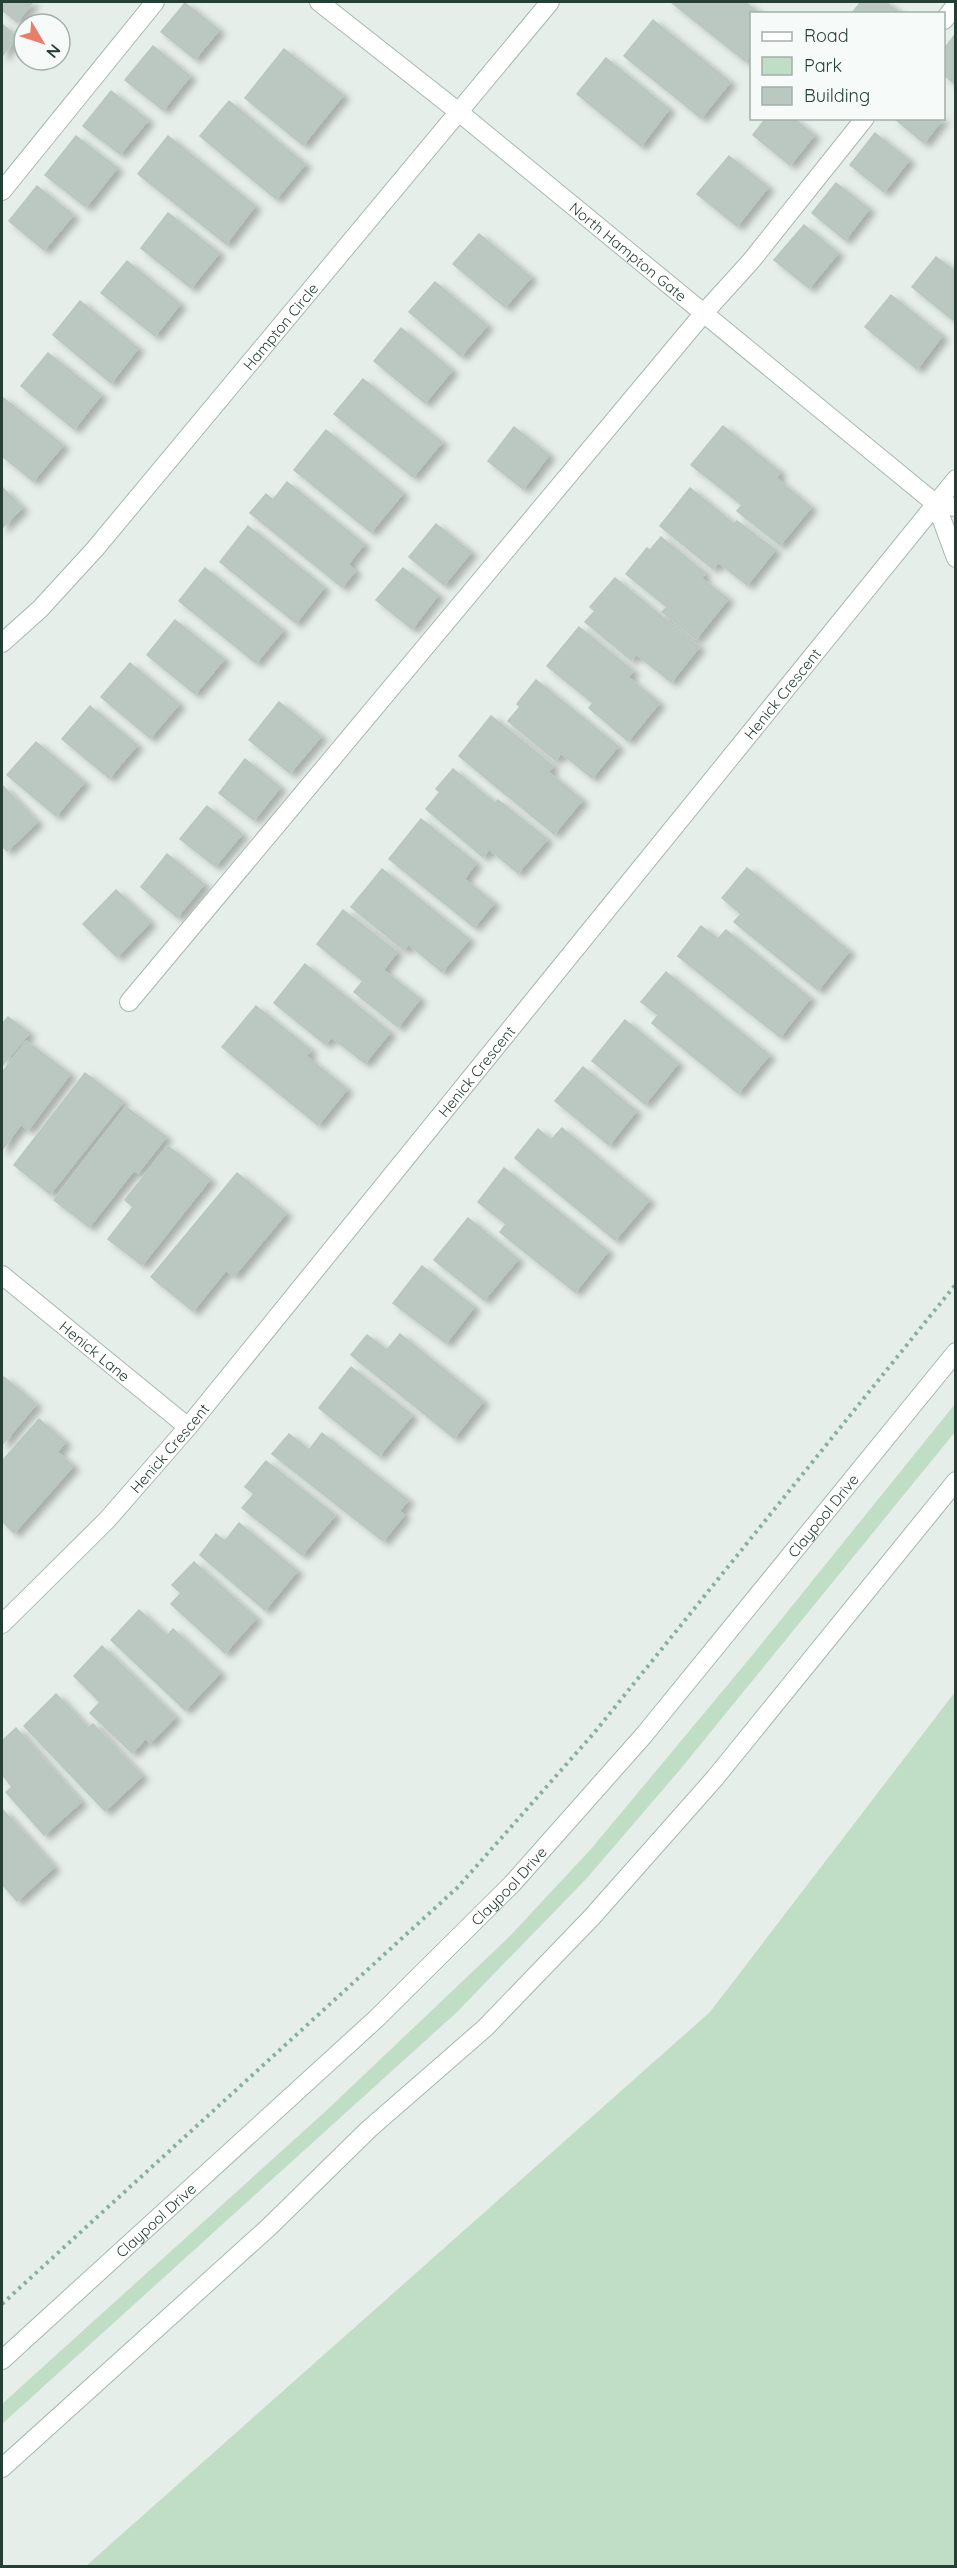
<svg xmlns="http://www.w3.org/2000/svg" width="957" height="2568" viewBox="0 0 957 2568" font-family="Quicksand,sans-serif">
	<style>
		.green { fill: #c0ddc5 }
		.building { fill: #bbc8c2; stroke: #b8c7bf; stroke-width: 1.5; filter: url(#shadow) }
		.lines { fill: none; stroke-linecap: round; stroke-linejoin: round }
		.lane-casing { stroke: #a9b6b0; stroke-width: 20 }
		.street-casing { stroke: #a9b6b0; stroke-width: 20 }
		.secondary-casing { stroke: #a5b8b0; stroke-width: 20 }
		.path { stroke: #89af9f; stroke-width: 4; stroke-dasharray: 3 4.5; stroke-linecap: butt }
		.lane { stroke: #fff; stroke-width: 18 }
		.street { stroke: #fff; stroke-width: 18 }
		.secondary { stroke: #fff; stroke-width: 18 }
		.labels { text-anchor: middle; dominant-baseline: central; stroke-width: 6; stroke-linejoin: round; paint-order: stroke }
		.street-label { font-size: 15px; fill: #263f36; stroke: #f6faf8 }
	</style>
	<defs>
		<filter id="shadow"><feDropShadow dx="6" dy="4" stdDeviation="3" flood-color="#0004"/></filter>
	</defs>
	<rect width="100%" height="100%" fill="#e6eee9"/>
	<!-- green -->
	<path class="green" d="M955 1404V1432L678 1772 587 1878 456 2013 2 2424V2404L327 2110 509 1937 591 1849 750 1658Z
		M955 1692V2566H86L710 2012Z"/>
	<!-- building -->
	<path class="building" d="M2 2H33L17 22 2 10Z
		M671 2H745L760 14H752V53L745 61Z
		M861 2H886L901 14H851Z
		M185 3 219 30 195 59 161 32Z
		M653 20 730 82 701 118 624 56Z
		M2 24 17 37 2 56Z
		M954 36 956 38V85L944 75V49Z
		M153 46 190 76 163 110 125 80Z
		M284 49 343 95 303 145 245 98Z
		M606 58 669 109 641 146 577 94Z
		M111 91 148 120 120 154 83 126Z
		M229 101 305 164 276 199 200 136Z
		M766 118H793L814 135 790 165 753 135Z
		M894 118H943L924 143Z
		M875 133 909 160 884 192 850 165Z
		M76 136 117 168 86 207 45 175Z
		M168 136 255 206 226 244 138 174Z
		M729 156 768 187 737 226 697 194Z
		M836 183 869 209 845 240 812 213Z
		M37 186 73 215 44 250 9 221Z
		M168 213 219 253 191 288 141 248Z
		M804 225 838 253 809 288 774 260Z
		M479 234 531 277 505 307 453 264Z
		M936 257 956 272V317L953 320 912 287Z
		M127 261 180 304 155 336 101 293Z
		M435 282 487 325 461 356 409 312Z
		M891 295 942 336 917 369 865 327Z
		M80 301 138 348 111 383 53 335Z
		M401 328 452 370 425 403 374 361Z
		M48 353 101 395 74 429 21 386Z
		M363 379 442 442 413 477 334 414Z
		M2 397 63 445 33 481 2 456Z
		M723 426 780 472 776 478 811 507 780 545 737 511 742 505 691 465Z
		M514 427 549 455 523 489 488 461Z
		M326 430 403 493 371 532 294 470Z
		M287 482 364 544 348 564 355 571 342 587 250 513 266 494 273 500Z
		M2 487 22 508 2 528Z
		M690 488 734 524 737 521 775 550 747 585 718 562 713 569 660 526Z
		M436 524 471 552 444 585 409 557Z
		M248 526 324 587 296 623 220 562Z
		M661 537 705 573 701 578 728 599 696 639 662 612 667 607 626 574 647 548 650 550Z
		M205 568 283 630 256 663 179 601Z
		M403 568 438 595 412 629 376 600Z
		M615 578 699 647 671 682 636 654 631 660 585 622 595 611 590 607Z
		M175 620 224 659 195 694 147 655Z
		M579 627 633 671 628 677 659 703 628 741 589 708 593 703 547 666Z
		M130 663 179 704 150 738 101 697Z
		M536 680 618 746 592 778 561 753 555 760 508 721 520 707 517 704Z
		M279 702 321 736 290 773 249 740Z
		M90 706 137 745 109 778 62 739Z
		M491 716 553 766 548 772 582 800 554 834 459 756Z
		M36 742 84 782 56 816 7 775Z
		M245 759 280 787 254 820 219 793Z
		M453 769 495 803 498 800 547 839 518 873 489 849 483 857 426 809 440 792 436 789Z
		M2 785 37 822 7 851 2 846Z
		M207 806 242 834 215 866 180 839Z
		M421 819 476 863 464 879 494 903 474 927 389 859Z
		M167 854 204 884 177 917 141 887Z
		M747 868 849 951 818 990 734 922 741 914 722 898Z
		M382 869 469 939 442 972 408 944 404 950 351 907Z
		M116 890 150 922 117 957 83 924Z
		M343 910 397 952 383 970 420 999 398 1027 354 992 363 981 317 944Z
		M701 926 718 939 726 930 810 998 780 1037 678 956Z
		M305 964 390 1032 365 1063 331 1037 325 1044 274 1003Z
		M666 972 769 1055 738 1093 652 1023 658 1015 641 1002Z
		M256 1006 311 1050 306 1056 347 1089 318 1125 222 1047Z
		M8 1017 29 1033 2 1066V1024Z
		M625 1020 678 1063 645 1104 592 1061Z
		M26 1041 70 1074 28 1130 21 1124 2 1150V1073Z
		M583 1067 636 1111 609 1145 555 1101Z
		M85 1073 123 1102 50 1194 14 1165Z
		M126 1107 166 1137 138 1173 134 1170 89 1227 54 1200Z
		M562 1128 649 1200 615 1240 515 1158 538 1129 551 1140Z
		M168 1146 210 1179 142 1265 108 1239 133 1207 125 1200Z
		M504 1168 608 1251 575 1292 500 1232 506 1224 478 1202Z
		M237 1173 286 1213 234 1276 226 1270 193 1311 151 1277Z
		M468 1218 518 1259 484 1300 434 1260Z
		M422 1266 474 1307 446 1343 393 1303Z
		M400 1334 483 1401 454 1438 351 1355 367 1335 387 1350Z
		M351 1367 412 1415 379 1456 319 1408Z
		M4 1377 36 1404 2 1445V1380Z
		M39 1419 65 1442 57 1452 73 1466 14 1533 2 1521V1461Z
		M322 1433 408 1500 399 1511 404 1515 383 1541 272 1454 289 1434 309 1450Z
		M266 1461 335 1515 302 1555 242 1508 254 1494 245 1487Z
		M239 1523 297 1571 265 1610 200 1555 216 1534 225 1541Z
		M194 1562 256 1618 225 1653 171 1604 181 1593 172 1585Z
		M139 1610 167 1636 173 1629 220 1673 185 1710 111 1640Z
		M102 1646 175 1717 150 1743 146 1738 132 1753 90 1713 100 1702 74 1676Z
		M56 1694 88 1728 93 1724 142 1776 105 1811 24 1726Z
		M16 1728 81 1802 44 1835 6 1792 12 1787 2 1774V1741Z
		M2 1809 54 1867 17 1901 2 1884Z"/>
	<g class="lines">
		<!-- lane casing -->
		<g class="lane-casing">
			<path id="lane" d="M944 20 956 5
				M2 191 155 2
				M129 1002 703 314 751 261 865 118"/>
		</g>
		<!-- street casing -->
		<g class="street-casing">
			<g id="street">
				<path d="M319 2 460 113"/>
				<path id="s1" d="M2 1275 188 1427"/>
				<path id="s2" d="M2 1624 107 1520 188 1427 956 479"/>
			</g>
		</g>
		<!-- secondary casing -->
		<g class="secondary-casing">
			<g id="secondary">
				<path id="s3" d="M460 113 936 504 956 507"/>
				<path d="M936 504 956 558"/>
				<path id="s4" d="M2 643 40 609 95 549 550 2"/>
				<path id="s5" d="M2 2360 376 2019 512 1884 644 1735 956 1352"/>
				<path d="M2 2468 269 2227 369 2129 485 2028 592 1917 715 1778 956 1481"/>
			</g>
		</g>
		<!-- path -->
		<path class="path" d="M2 2304 458 1887 594 1733 956 1284"/>
		<!-- lane -->
		<use href="#lane" class="lane"/>
		<!-- street -->
		<use href="#street" class="street"/>
		<!-- secondary -->
		<use href="#secondary" class="secondary"/>
	</g>
	<g class="labels">
		<!-- street labels -->
		<g class="street-label">
			<text stroke="none"><textPath href="#s3" startOffset="218">North Hampton Gate</textPath></text>
			<text stroke="none"><textPath href="#s4" startOffset="422">Hampton Circle</textPath></text>
			<text stroke="none"><textPath href="#s2" startOffset="1215">Henick Crescent</textPath></text>
			<text stroke="none"><textPath href="#s2" startOffset="729">Henick Crescent</textPath></text>
			<text stroke="none"><textPath href="#s1" startOffset="120">Henick Lane</textPath></text>
			<text stroke="none"><textPath href="#s2" startOffset="243">Henick Crescent</textPath></text>
			<text stroke="none"><textPath href="#s5" startOffset="1180">Claypool Drive</textPath></text>
			<text stroke="none"><textPath href="#s5" startOffset="694">Claypool Drive</textPath></text>
			<text stroke="none"><textPath href="#s5" startOffset="208">Claypool Drive</textPath></text>
		</g>
	</g>
	<!-- border -->
	<rect width="957" height="2568" fill="none" stroke="#263f36" stroke-width="6"/>
	<!-- legend -->
	<rect x="750" y="12" width="195" height="108" fill="#f6faf8" stroke="#a3afaa" stroke-width="1.5"/>
	<rect x="762" y="32" width="30" height="9" fill="#ffffff" stroke="#a3afaa" stroke-width="1.5"/>
	<text x="804" y="42" font-size="18" fill="#263f36">Road</text>
	<rect x="762" y="57" width="30" height="18" fill="#c0ddc5" stroke="#a3afaa" stroke-width="1.5"/>
	<text x="804" y="72" font-size="18" fill="#263f36">Park</text>
	<rect x="762" y="87" width="30" height="18" fill="#bbc8c2" stroke="#a3afaa" stroke-width="1.5"/>
	<text x="804" y="102" font-size="18" fill="#263f36">Building</text>
	<!-- north arrow -->
	<g transform="translate(42 42) rotate(129)"><circle r="28" fill="#f6faf8" stroke="#a3afaa" stroke-width="1.5"/>
	<path d="M0-4.5L10 22L0 15L-10 22Z" fill="#e87d69"/>
	<text y="-9" font-size="16" font-weight="bold" text-anchor="middle" fill="#263f36">N</text>
	</g>
</svg>
